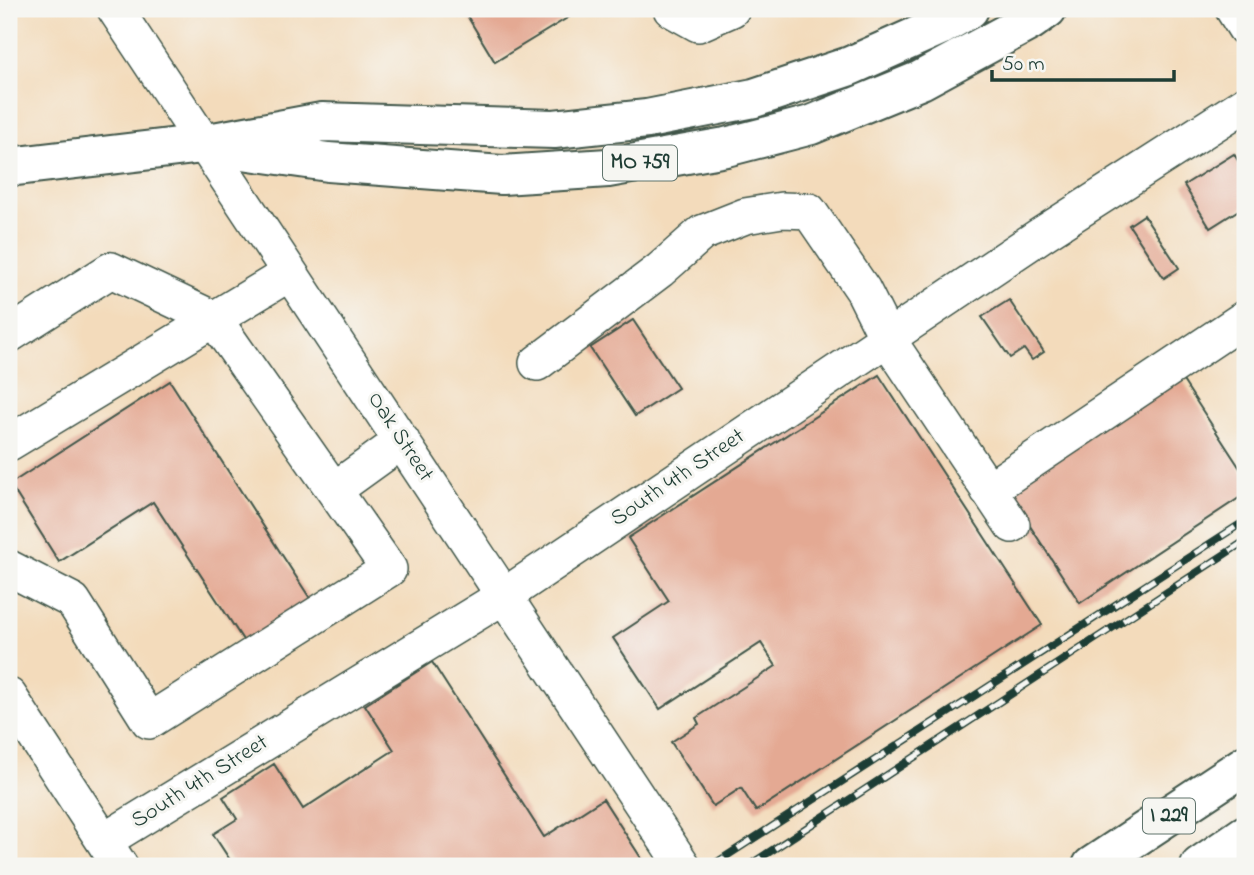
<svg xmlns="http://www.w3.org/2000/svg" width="1254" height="875" viewBox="0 0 1254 875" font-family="'Indie Flower',sans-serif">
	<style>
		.building { fill: #e4a993 }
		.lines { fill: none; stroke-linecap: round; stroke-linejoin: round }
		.minor-casing { stroke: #3f5548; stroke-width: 38 }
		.major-casing { stroke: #3f5548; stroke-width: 42 }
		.highway-casing { stroke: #3f5548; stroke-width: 42 }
		.minor { stroke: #fff; stroke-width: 35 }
		.major { stroke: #fff; stroke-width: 38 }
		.highway { stroke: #fff; stroke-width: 38 }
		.rail-casing { stroke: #1f3d34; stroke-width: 8 }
		.rail { stroke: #f6f6f2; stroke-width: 5; stroke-dasharray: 16; stroke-linecap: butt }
		.labels { text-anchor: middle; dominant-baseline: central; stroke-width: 6; stroke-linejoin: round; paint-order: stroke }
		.shield { fill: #f6f6f2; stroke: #60746d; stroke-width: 2 }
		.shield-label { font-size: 21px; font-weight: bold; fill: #1f3d34 }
		.street-label { font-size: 23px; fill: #1f3d34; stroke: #f6f6f2 }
	</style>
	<rect width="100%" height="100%" fill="#f6f6f2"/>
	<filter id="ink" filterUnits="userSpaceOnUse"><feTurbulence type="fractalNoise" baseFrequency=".0143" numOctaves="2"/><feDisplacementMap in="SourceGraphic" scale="14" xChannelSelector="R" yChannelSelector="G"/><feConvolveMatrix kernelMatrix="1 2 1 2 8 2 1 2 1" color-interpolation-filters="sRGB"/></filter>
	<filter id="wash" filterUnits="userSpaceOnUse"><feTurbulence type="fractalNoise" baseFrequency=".00686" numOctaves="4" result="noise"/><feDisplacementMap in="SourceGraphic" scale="28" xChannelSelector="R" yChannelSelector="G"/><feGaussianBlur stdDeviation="1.57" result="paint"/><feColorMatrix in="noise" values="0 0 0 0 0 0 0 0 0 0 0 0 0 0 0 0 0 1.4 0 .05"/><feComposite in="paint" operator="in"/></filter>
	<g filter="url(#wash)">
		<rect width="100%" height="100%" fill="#f3dbbb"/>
		<g id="blocks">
			<!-- building -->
			<path class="building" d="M463 9H582L495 62Z
				M1234 154 1245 172V206L1210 228 1184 185Z
				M1144 215 1179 268 1164 278 1129 225Z
				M1009 300 1044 352 1032 360 1024 349 1010 358 982 317Z
				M633 320 678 388 635 416 590 348Z
				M1178 373 1245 476V494L1080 603 1004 486Z
				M879 375 1042 625 756 811 741 788 713 806 671 742 699 724 696 718 776 666 761 643 660 709 613 638 669 601 628 538Z
				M170 381 311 600 245 643 153 502 59 562 10 484Z
				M432 662 544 837 603 799 643 861 635 866H234L213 834 237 819 223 797 274 764 303 809 394 750 365 705Z"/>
		</g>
	</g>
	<g filter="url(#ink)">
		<use href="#blocks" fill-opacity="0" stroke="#3f5548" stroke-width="2"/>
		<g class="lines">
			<!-- minor casing -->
			<g class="minor-casing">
				<path id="minor" d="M115 9 683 866
					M671 9 698 24 732 9
					M1233 9 1245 28
					M9 335 111 270 214 319 389 569 149 721 73 601 9 568
					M537 363 660 270 702 233 745 216 782 210 809 211 863 290 887 338 1012 525
					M9 443 290 273
					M334 490 402 441
					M988 490 1245 318
					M9 696 120 866
					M104 841 504 596 1041 235 1245 104"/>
			</g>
			<!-- major casing -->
			<g class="major-casing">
				<path id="major" d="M236 149 328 162 502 175 608 168 726 147 811 125 921 80 1030 21 1047 9
					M9 167 203 144 322 122 554 129 647 119 754 98 850 66 940 26 969 9"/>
			</g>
			<!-- highway casing -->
			<g class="highway-casing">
				<path id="highway" d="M1092 866 1245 765
					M1200 866 1245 835"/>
			</g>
			<!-- minor -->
			<use href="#minor" class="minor"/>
			<!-- major -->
			<use href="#major" class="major"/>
			<!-- highway -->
			<use href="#highway" class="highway"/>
			<!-- rail casing -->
			<g class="rail-casing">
				<path id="rail" d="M711 866 1245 521
					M748 866 1245 541"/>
			</g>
			<!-- rail -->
			<use href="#rail" class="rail"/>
		</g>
	</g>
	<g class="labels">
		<!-- shield labels -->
		<g class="shield">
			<rect x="603" y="145.5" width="74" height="35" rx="5"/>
			<rect x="1143" y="798.5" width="52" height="35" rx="5"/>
		</g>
		<g class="shield-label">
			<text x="640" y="163">MO 759</text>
			<text x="1169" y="816">I 229</text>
		</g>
		<!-- street labels -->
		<g class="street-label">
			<text transform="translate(400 437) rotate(57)">Oak Street</text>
			<text transform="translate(678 478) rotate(-34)">South 4th Street</text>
			<text transform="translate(200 782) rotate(-32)">South 4th Street</text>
		</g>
	</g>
	<!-- margin -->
	<rect width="1254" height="875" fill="none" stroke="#f6f6f2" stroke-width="35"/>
	<!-- scale -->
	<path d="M992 70v10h182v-10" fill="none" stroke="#1f3d34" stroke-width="3.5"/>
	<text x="1002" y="70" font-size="21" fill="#1f3d34" stroke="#f6f6f2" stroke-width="5" paint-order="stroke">50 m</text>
</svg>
